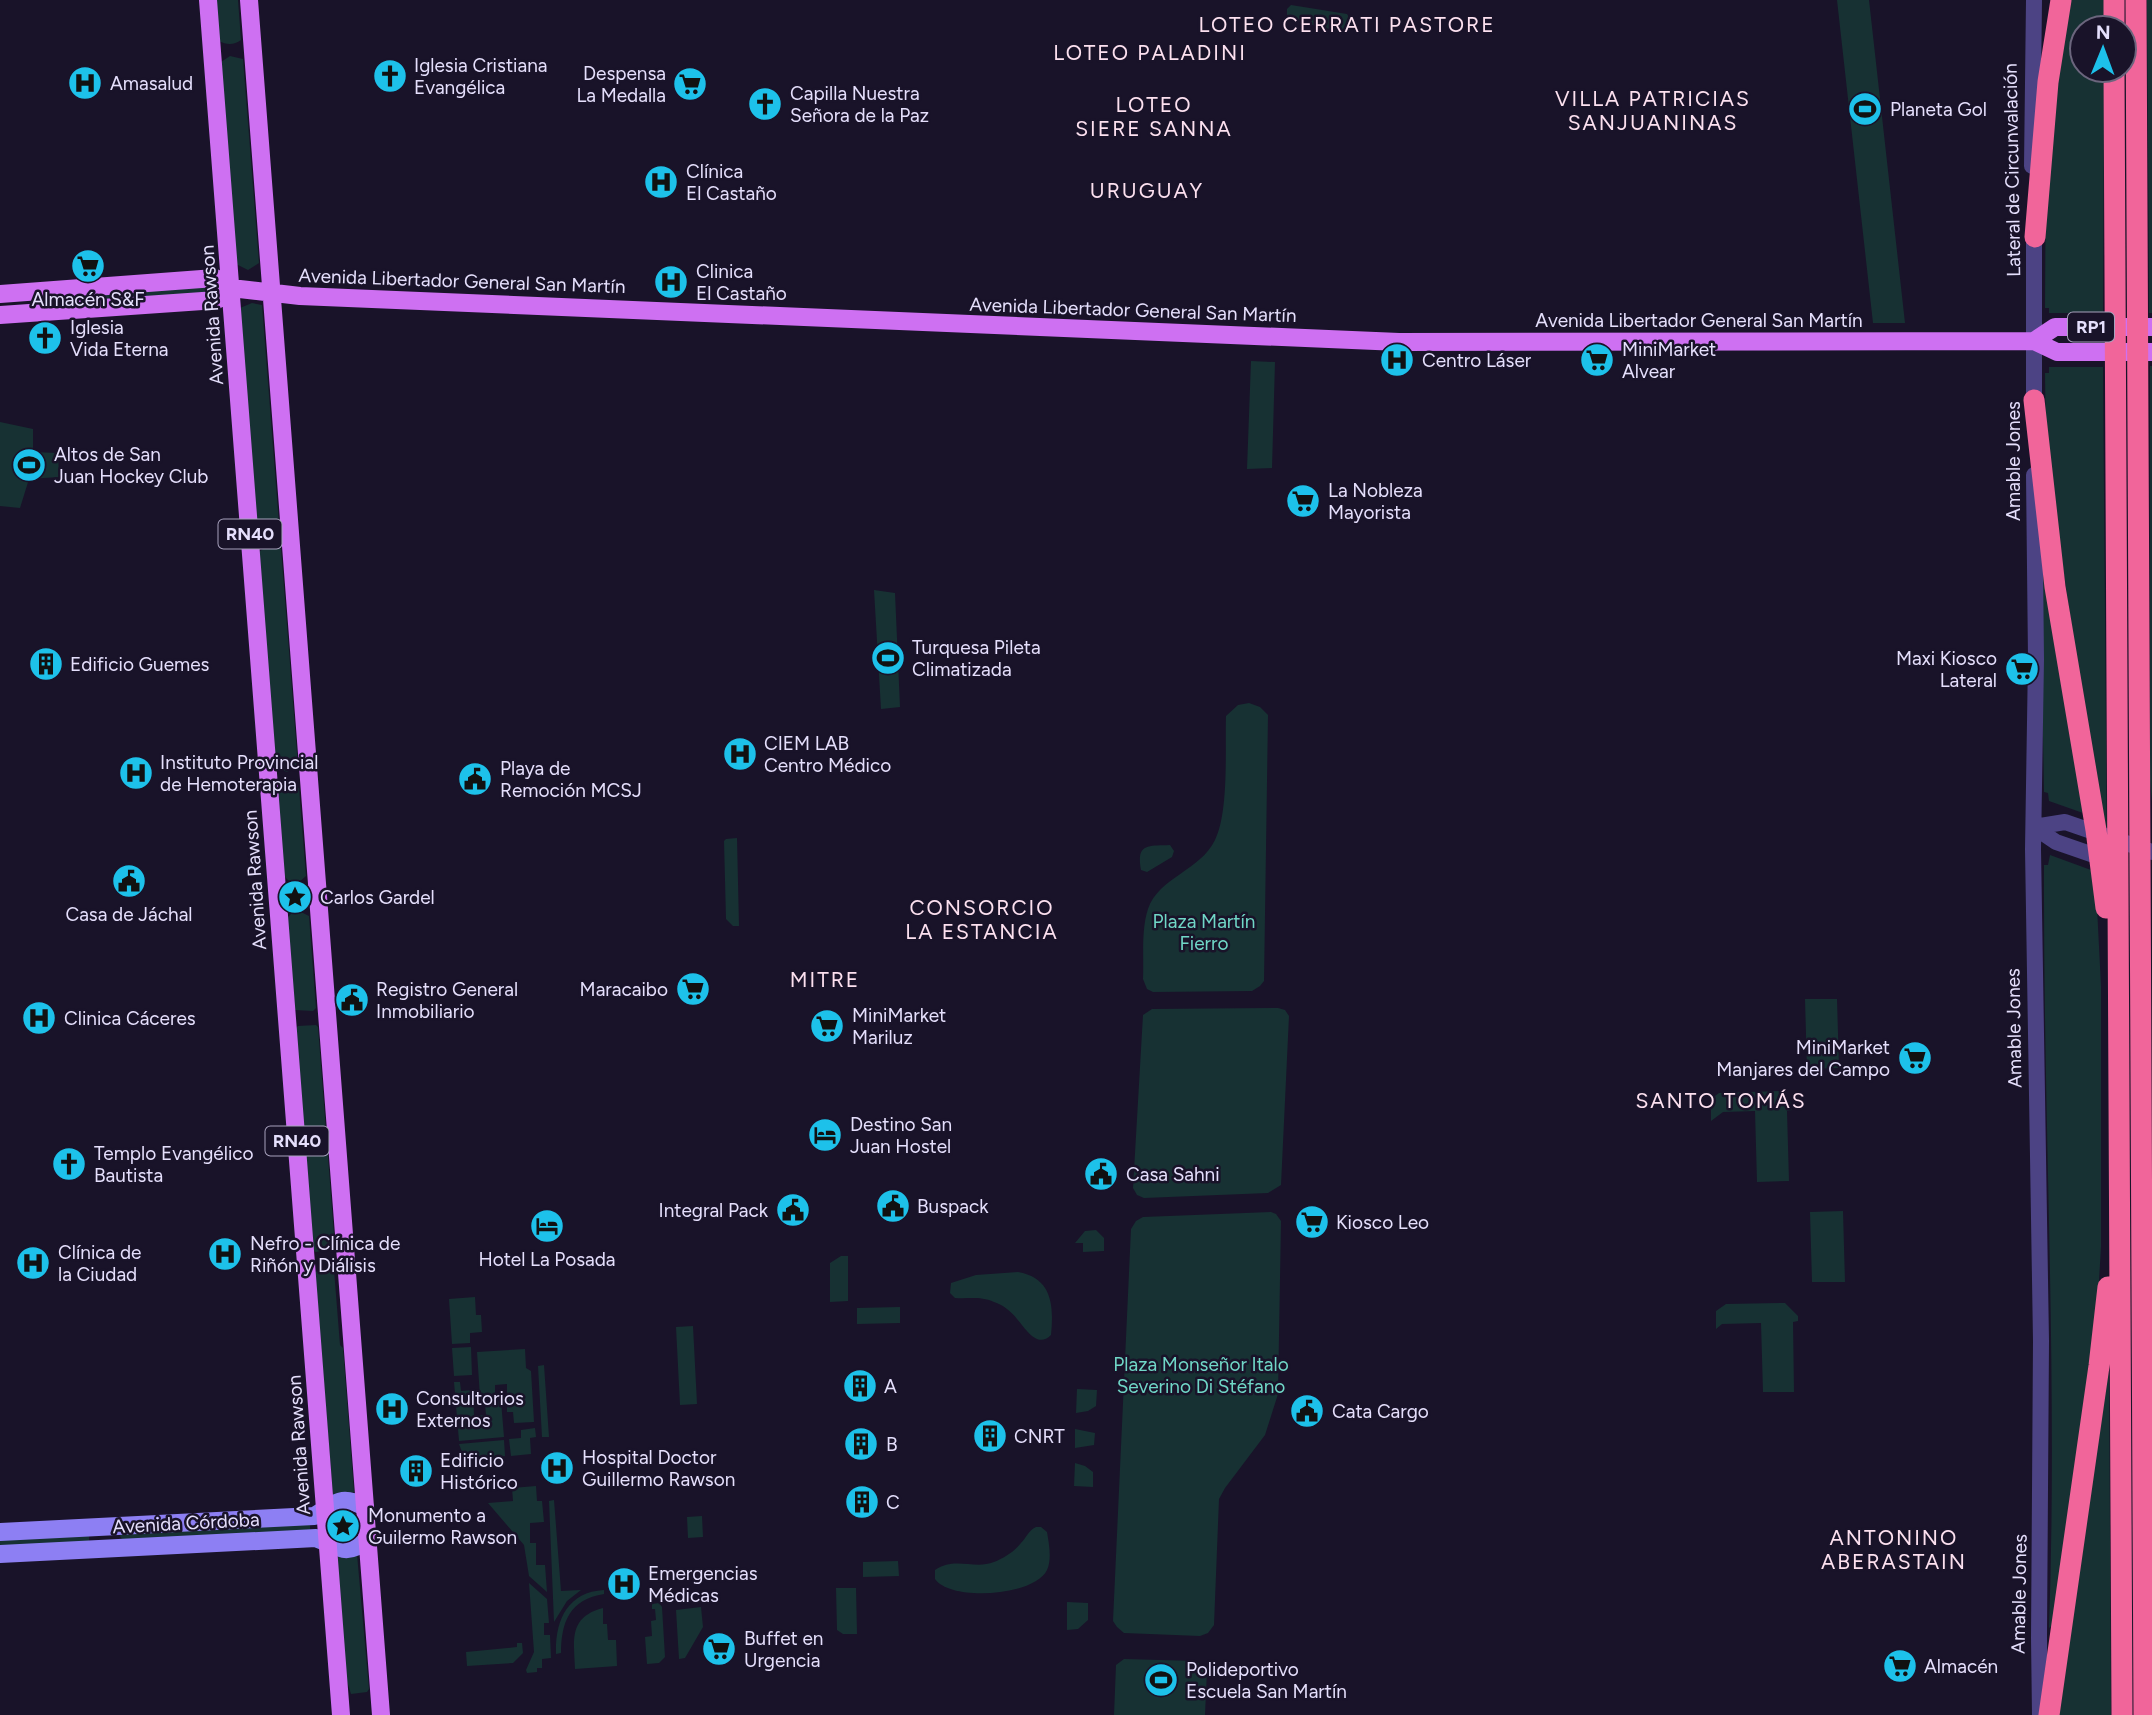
<svg xmlns="http://www.w3.org/2000/svg" width="2152" height="1715" viewBox="0 0 2152 1715" font-family="Figtree,sans-serif">
	<style>
		.green { fill: #173133 }
		.lines { fill: none; stroke-linecap: round; stroke-linejoin: round }
		.tertiary { stroke: #4c4384; stroke-width: 16 }
		.secondary { stroke: #8d7ff3; stroke-width: 18 }
		.primary { stroke: #ce70f2; stroke-width: 18 }
		.motorway { stroke: #f1659a; stroke-width: 21 }
		.labels { text-anchor: middle; dominant-baseline: central; stroke-width: 5; stroke-linejoin: round; paint-order: stroke }
		.shield { fill: #191329; stroke: #a8a2bd; stroke-width: 2 }
		.shield-label { font-size: 18px; font-weight: bold; fill: #e5dffc }
		.poi-label { font-size: 19px; fill: #e5dffc; stroke: #191329; text-anchor: start }
		.street-label { font-size: 19px; fill: #e5dffc; stroke: #191329 }
		.park-label { font-size: 19px; fill: #70d7c7; stroke: #191329 }
		.neighbourhood-label { font-size: 21px; letter-spacing: 2px; fill: #fce0ef; stroke: #191329 }
	</style>
	<rect width="100%" height="100%" fill="#191329"/>
	<!-- green -->
	<path class="green" d="M216 0H238L241 40C234 45 227 45 219 41Z
		M1837 0H1869L1905 323H1873Z
		M2066 0H2104V28H2082V70H2104L2103 313H2049V308H2045L2046 149Z
		M2147 0H2152V313H2149V282Z
		M1291 5 1347 14 1350 19 1348 28 1343 32 1291 20 1287 15V9Z
		M230 56 243 59 259 263 248 270 236 264 221 62Z
		M214 285 215 293 91 302 89 300 90 294Z
		M252 303 262 305 279 524 270 528 256 525 240 308Z
		M1251 361 1275 362 1272 468 1247 469Z
		M2150 366H2152V802L2150 781Z
		M2049 367H2103L2107 863 2046 454 2045 373H2049Z
		M0 422 33 429V452L58 453 59 477 29 479 20 508 0 506Z
		M2039 507 2083 813 2049 801 2048 793 2044 792Z
		M267 546H274L281 549 298 766 287 772 275 767 259 552Z
		M874 590 895 593 900 707 881 709Z
		M1249 703 1260 707 1268 715 1264 981 1260 986 1252 991 1153 992 1147 989 1143 979C1144 958 1141 930 1148 909 1159 877 1200 871 1215 840 1229 812 1225 749 1226 716L1238 705Z
		M289 785 299 788 306 876 298 883 290 882 284 876 277 791Z
		M737 838 739 926H733L726 919 724 841 726 839Z
		M1170 845 1174 851 1172 857 1147 872 1141 870C1136 843 1148 846 1170 845Z
		M2050 855 2091 870 2097 907 2101 986V1247L2096 1331 2054 1624 2049 1628C2058 1374 2043 1119 2044 865H2048Z
		M299 911 309 916 316 1008 313 1011 295 1010 287 918 291 914Z
		M1805 999H1837L1839 1068 1807 1069Z
		M1278 1008 1285 1010 1289 1016 1281 1185 1268 1193 1144 1198 1137 1195 1133 1188 1143 1015 1152 1009Z
		M316 1025 318 1027 335 1248 316 1252 313 1251 295 1029 298 1026Z
		M1779 1091 1792 1104V1110L1787 1111 1789 1181 1757 1182 1755 1111 1723 1112 1711 1121V1099L1719 1093Z
		M1843 1211 1845 1282H1812L1810 1212Z
		M1271 1212 1276 1214 1281 1221 1278 1394 1265 1435 1225 1488 1219 1499 1214 1625 1208 1633 1200 1636 1124 1633 1117 1627 1113 1621 1131 1229 1136 1221 1143 1217Z
		M1096 1230 1104 1238V1251L1083 1252V1243H1075L1085 1231Z
		M841 1256H848V1301L830 1302V1263Z
		M330 1268 334 1270 340 1345 343 1348 354 1492 333 1496 315 1272Z
		M1018 1272C1052 1278 1054 1305 1051 1335 1037 1349 1026 1329 1017 1319 1011 1311 1003 1305 994 1302 980 1296 969 1299 955 1298L950 1293 951 1283 976 1275Z
		M475 1297 476 1315H481L482 1332 470 1333V1343L452 1344 449 1299Z
		M1785 1303 1798 1316V1321L1793 1322 1794 1392H1763L1761 1323 1722 1324 1716 1329V1311L1726 1304Z
		M900 1307V1323L857 1324V1308Z
		M693 1326 697 1404 680 1405 676 1327Z
		M471 1347 472 1375 454 1376 452 1348Z
		M525 1349 526 1368 531 1371 534 1422 514 1423 513 1412H507V1384L495 1385V1395L480 1397 477 1352Z
		M544 1365 549 1437H542L538 1366Z
		M2109 1367 2111 1715H2053Z
		M454 1382H460L461 1391 473 1390 474 1416 486 1415 485 1404 501 1401 504 1437 459 1441Z
		M1077 1389 1097 1390 1096 1406 1088 1411 1076 1413Z
		M535 1428 536 1437 530 1438 531 1454 511 1456 509 1439 521 1438V1430Z
		M1075 1429 1095 1433 1094 1445 1075 1448Z
		M504 1440 505 1456 465 1460 459 1444Z
		M1075 1463 1085 1466 1093 1472V1487L1074 1486Z
		M536 1486 537 1501H542L544 1522 530 1523V1543H536V1565H545L547 1592 529 1576 524 1545 488 1503 513 1501 512 1488Z
		M554 1500 561 1591 581 1590 567 1601 554 1622 549 1501Z
		M702 1516 703 1537 688 1538 687 1517Z
		M310 1524V1530L123 1541 120 1536 122 1532Z
		M1036 1527H1041L1047 1532C1049 1544 1052 1559 1047 1570 1035 1596 951 1602 935 1579V1570C955 1556 974 1570 994 1562 1004 1558 1014 1552 1021 1543 1027 1537 1028 1531 1036 1527Z
		M89 1536V1541L0 1547V1538Z
		M357 1554 369 1689 367 1692 351 1694 346 1678 336 1559 338 1556Z
		M898 1561 899 1576 863 1577V1562Z
		M529 1583 547 1599 549 1623H544V1635H550L551 1658 542 1659V1668H537V1672L527 1673 526 1670 534 1652Z
		M836 1588H856L857 1634H843L837 1630Z
		M604 1590V1594C570 1599 561 1622 561 1653L556 1654C555 1621 567 1592 604 1590Z
		M1067 1602 1088 1603V1620L1078 1629 1067 1630Z
		M652 1604 659 1603 662 1607 665 1657 659 1663 647 1664 645 1637 652 1636 651 1621 656 1620 655 1609H652Z
		M701 1607 703 1627 685 1658 679 1659 676 1610Z
		M603 1608V1624H607L608 1640H616L617 1666 575 1669C574 1641 568 1617 603 1608Z
		M517 1643H522L523 1653 513 1663 467 1666 466 1652 517 1647Z
		M1124 1659 1196 1661 1207 1670 1205 1715H1114L1116 1665Z"/>
	<g class="lines">
		<!-- tertiary -->
		<path class="tertiary" d="M2032 166 2034 0
			M2034 410V226
			M2034 475 2036 659 2033 849 2041 1341 2039 1638 2040 1715
			M2034 827 2056 842 2108 860
			M2034 827 2065 822 2152 852"/>
		<!-- secondary -->
		<path class="secondary" d="M0 1532 314 1516C335 1505 339 1493 365 1507
			M0 1554 316 1538C337 1546 346 1558 368 1539"/>
		<!-- primary -->
		<path class="primary" d="M208 0 341 1715
			M249 0 381 1715
			M0 294 215 278 231 288 300 296 1399 342 2034 341 2057 352H2152
			M0 315 217 300 231 288
			M2034 341 2055 327H2152"/>
		<!-- motorway -->
		<path class="motorway" d="M2136 0 2144 1715
			M2114 28V0
			M2114 70 2122 1715
			M2035 237 2048 82 2061 0
			M2034 400 2055 587 2096 830 2106 908
			M2049 1715 2099 1366 2108 1287"/>
	</g>
	<!-- icons -->
	<defs>
		<g id="church-disc" transform="scale(1.75)"><circle r="9.5" fill="#1dc1ea" stroke="#191329"/><path d="M-1.2-6h2.4v3.5h3.3v2.4h-3.3V6h-2.4V-.1h-3.3v-2.4h3.3Z" fill="#111"/></g>
		<g id="hospital-disc" transform="scale(1.75)"><circle r="9.5" fill="#1dc1ea" stroke="#191329"/><path d="M-5-5h3v3.5h4V-5h3V5h-3V1.5h-4V5h-3Z" fill="#111"/></g>
		<g id="supermarket-disc" transform="scale(1.75)"><circle r="9.5" fill="#1dc1ea" stroke="#191329"/><path d="M-6-5.5h2.5l.6 2H6L4.5 2H-2.5L-4.4-4H-6ZM-1.5 3.2a1.3 1.3 0 1 0 .1 0ZM3 3.2a1.3 1.3 0 1 0 .1 0Z" fill="#111"/></g>
		<g id="stadium-disc" transform="scale(1.75)"><circle r="9.5" fill="#1dc1ea" stroke="#191329"/><path d="M0-5a6.5 5 0 1 0 0 10a6.5 5 0 1 0 0-10ZM-3.5-1.8h7v3.6h-7Z" fill="#111"/></g>
		<g id="building-disc" transform="scale(1.75)"><circle r="9.5" fill="#1dc1ea" stroke="#191329"/><path d="M-4-6H4V6H1V3H-1V6H-4ZM-2.5-4.3h1.7v1.8h-1.7ZM.8-4.3h1.7v1.8H.8ZM-2.5-1h1.7V.8h-1.7ZM.8-1h1.7V.8H.8Z" fill="#111"/></g>
		<g id="civic-disc" transform="scale(1.75)"><circle r="9.5" fill="#1dc1ea" stroke="#191329"/><path d="M-.6-6.5H3V-4.5H.6V-3L4-1V1h2V6H-6V1h2V-1L-.6-3ZM-1.2 2.5V6h2.4V2.5Z" fill="#111"/></g>
		<g id="sight-disc" transform="scale(1.75)"><circle r="9.5" fill="#1dc1ea" stroke="#191329"/><path d="M0-6L1.8-2.2L6-1.7L2.9 1.2L3.7 5.4L0 3.3L-3.7 5.4L-2.9 1.2L-6-1.7L-1.8-2.2Z" fill="#111"/></g>
		<g id="hotel-disc" transform="scale(1.75)"><circle r="9.5" fill="#1dc1ea" stroke="#191329"/><path d="M-6-4.5h1.5V1H6V5H4.5V3h-9V5H-6ZM-4 0a1.8 1.8 0 1 1 3.6 0ZM.5 0V-2.5h3Q6-2.5 6 0Z" fill="#111"/></g>
	</defs>
	<g fill-rule="evenodd">
		<use href="#church-disc" x="390" y="76"/>
		<use href="#hospital-disc" x="85" y="83"/>
		<use href="#supermarket-disc" x="690" y="84"/>
		<use href="#church-disc" x="765" y="104"/>
		<use href="#stadium-disc" x="1865" y="109"/>
		<use href="#hospital-disc" x="661" y="182"/>
		<use href="#supermarket-disc" x="88" y="266"/>
		<use href="#hospital-disc" x="671" y="282"/>
		<use href="#church-disc" x="45" y="338"/>
		<use href="#hospital-disc" x="1397" y="360"/>
		<use href="#supermarket-disc" x="1597" y="360"/>
		<use href="#stadium-disc" x="29" y="465"/>
		<use href="#supermarket-disc" x="1303" y="501"/>
		<use href="#stadium-disc" x="888" y="658"/>
		<use href="#building-disc" x="46" y="664"/>
		<use href="#supermarket-disc" x="2022" y="669"/>
		<use href="#hospital-disc" x="740" y="754"/>
		<use href="#hospital-disc" x="136" y="773"/>
		<use href="#civic-disc" x="475" y="779"/>
		<use href="#civic-disc" x="129" y="881"/>
		<use href="#sight-disc" x="295" y="897"/>
		<use href="#supermarket-disc" x="693" y="989"/>
		<use href="#civic-disc" x="352" y="1000"/>
		<use href="#hospital-disc" x="39" y="1018"/>
		<use href="#supermarket-disc" x="827" y="1026"/>
		<use href="#supermarket-disc" x="1915" y="1058"/>
		<use href="#hotel-disc" x="825" y="1135"/>
		<use href="#church-disc" x="69" y="1164"/>
		<use href="#civic-disc" x="1101" y="1174"/>
		<use href="#civic-disc" x="893" y="1206"/>
		<use href="#civic-disc" x="793" y="1210"/>
		<use href="#supermarket-disc" x="1312" y="1222"/>
		<use href="#hotel-disc" x="547" y="1226"/>
		<use href="#hospital-disc" x="225" y="1254"/>
		<use href="#hospital-disc" x="33" y="1263"/>
		<use href="#building-disc" x="860" y="1386"/>
		<use href="#hospital-disc" x="392" y="1409"/>
		<use href="#civic-disc" x="1307" y="1411"/>
		<use href="#building-disc" x="990" y="1436"/>
		<use href="#building-disc" x="861" y="1444"/>
		<use href="#hospital-disc" x="557" y="1468"/>
		<use href="#building-disc" x="416" y="1471"/>
		<use href="#building-disc" x="862" y="1502"/>
		<use href="#sight-disc" x="343" y="1526"/>
		<use href="#hospital-disc" x="624" y="1584"/>
		<use href="#supermarket-disc" x="719" y="1649"/>
		<use href="#supermarket-disc" x="1900" y="1666"/>
		<use href="#stadium-disc" x="1161" y="1680"/>
	</g>
	<g class="labels">
		<!-- shield labels -->
		<g class="shield">
			<rect x="2068" y="312.5" width="46" height="29" rx="5"/>
			<rect x="218.5" y="519.5" width="63" height="29" rx="5"/>
			<rect x="265.5" y="1126.5" width="63" height="29" rx="5"/>
		</g>
		<g class="shield-label">
			<text x="2091" y="327">RP1</text>
			<text x="250" y="534">RN40</text>
			<text x="297" y="1141">RN40</text>
		</g>
		<!-- poi labels -->
		<g class="poi-label">
			<text x="414" y="65">Iglesia Cristiana<tspan x="414" dy="22">Evangélica</tspan></text>
			<text x="666" y="73" text-anchor="end">Despensa<tspan x="666" dy="22">La Medalla</tspan></text>
			<text x="110" y="83">Amasalud</text>
			<text x="790" y="93">Capilla Nuestra<tspan x="790" dy="22">Señora de la Paz</tspan></text>
			<text x="1890" y="109">Planeta Gol</text>
			<text x="686" y="171">Clínica<tspan x="686" dy="22">El Castaño</tspan></text>
			<text x="696" y="271">Clinica<tspan x="696" dy="22">El Castaño</tspan></text>
			<text x="88" y="299" text-anchor="middle">Almacén S&amp;F</text>
			<text x="70" y="327">Iglesia<tspan x="70" dy="22">Vida Eterna</tspan></text>
			<text x="1622" y="349">MiniMarket<tspan x="1622" dy="22">Alvear</tspan></text>
			<text x="1422" y="360">Centro Láser</text>
			<text x="54" y="454">Altos de San<tspan x="54" dy="22">Juan Hockey Club</tspan></text>
			<text x="1328" y="490">La Nobleza<tspan x="1328" dy="22">Mayorista</tspan></text>
			<text x="912" y="647">Turquesa Pileta<tspan x="912" dy="22">Climatizada</tspan></text>
			<text x="1997" y="658" text-anchor="end">Maxi Kiosco<tspan x="1997" dy="22">Lateral</tspan></text>
			<text x="70" y="664">Edificio Guemes</text>
			<text x="764" y="743">CIEM LAB<tspan x="764" dy="22">Centro Médico</tspan></text>
			<text x="160" y="762">Instituto Provincial<tspan x="160" dy="22">de Hemoterapia</tspan></text>
			<text x="500" y="768">Playa de<tspan x="500" dy="22">Remoción MCSJ</tspan></text>
			<text x="320" y="897">Carlos Gardel</text>
			<text x="129" y="914" text-anchor="middle">Casa de Jáchal</text>
			<text x="376" y="989">Registro General<tspan x="376" dy="22">Inmobiliario</tspan></text>
			<text x="668" y="989" text-anchor="end">Maracaibo</text>
			<text x="852" y="1015">MiniMarket<tspan x="852" dy="22">Mariluz</tspan></text>
			<text x="64" y="1018">Clinica Cáceres</text>
			<text x="1890" y="1047" text-anchor="end">MiniMarket<tspan x="1890" dy="22">Manjares del Campo</tspan></text>
			<text x="850" y="1124">Destino San<tspan x="850" dy="22">Juan Hostel</tspan></text>
			<text x="94" y="1153">Templo Evangélico<tspan x="94" dy="22">Bautista</tspan></text>
			<text x="1126" y="1174">Casa Sahni</text>
			<text x="917" y="1206">Buspack</text>
			<text x="768" y="1210" text-anchor="end">Integral Pack</text>
			<text x="1336" y="1222">Kiosco Leo</text>
			<text x="250" y="1243">Nefro - Clínica de<tspan x="250" dy="22">Riñón y Diálisis</tspan></text>
			<text x="58" y="1252">Clínica de<tspan x="58" dy="22">la Ciudad</tspan></text>
			<text x="547" y="1259" text-anchor="middle">Hotel La Posada</text>
			<text x="884" y="1386">A</text>
			<text x="416" y="1398">Consultorios<tspan x="416" dy="22">Externos</tspan></text>
			<text x="1332" y="1411">Cata Cargo</text>
			<text x="1014" y="1436">CNRT</text>
			<text x="886" y="1444">B</text>
			<text x="582" y="1457">Hospital Doctor<tspan x="582" dy="22">Guillermo Rawson</tspan></text>
			<text x="440" y="1460">Edificio<tspan x="440" dy="22">Histórico</tspan></text>
			<text x="886" y="1502">C</text>
			<text x="368" y="1515">Monumento a<tspan x="368" dy="22">Guilermo Rawson</tspan></text>
			<text x="648" y="1573">Emergencias<tspan x="648" dy="22">Médicas</tspan></text>
			<text x="744" y="1638">Buffet en<tspan x="744" dy="22">Urgencia</tspan></text>
			<text x="1924" y="1666">Almacén</text>
			<text x="1186" y="1669">Polideportivo<tspan x="1186" dy="22">Escuela San Martín</tspan></text>
		</g>
		<!-- street labels -->
		<g class="street-label">
			<text transform="translate(2012 170) rotate(-91)">Lateral de Circunvalación</text>
			<text transform="translate(462 281) rotate(2)">Avenida Libertador General San Martín</text>
			<text transform="translate(1133 310) rotate(2)">Avenida Libertador General San Martín</text>
			<text transform="translate(212 315) rotate(-94)">Avenida Rawson</text>
			<text x="1699" y="320">Avenida Libertador General San Martín</text>
			<text transform="translate(2013 461) rotate(-90)">Amable Jones</text>
			<text transform="translate(255 880) rotate(-94)">Avenida Rawson</text>
			<text transform="translate(2014 1028) rotate(-91)">Amable Jones</text>
			<text transform="translate(299 1445) rotate(-94)">Avenida Rawson</text>
			<text transform="translate(186 1523) rotate(-3)">Avenida Córdoba</text>
			<text transform="translate(2019 1594) rotate(-89)">Amable Jones</text>
		</g>
		<!-- park labels -->
		<g class="park-label">
			<text x="1204" y="921">Plaza Martín<tspan x="1204" dy="22">Fierro</tspan></text>
			<text x="1201" y="1364">Plaza Monseñor Italo<tspan x="1201" dy="22">Severino Di Stéfano</tspan></text>
		</g>
		<!-- neighbourhood labels -->
		<g class="neighbourhood-label">
			<text x="1347" y="24">LOTEO CERRATI PASTORE</text>
			<text x="1150" y="52">LOTEO PALADINI</text>
			<text x="1653" y="98">VILLA PATRICIAS<tspan x="1653" dy="24">SANJUANINAS</tspan></text>
			<text x="1154" y="104">LOTEO<tspan x="1154" dy="24">SIERE SANNA</tspan></text>
			<text x="1147" y="190">URUGUAY</text>
			<text x="982" y="907">CONSORCIO<tspan x="982" dy="24">LA ESTANCIA</tspan></text>
			<text x="825" y="979">MITRE</text>
			<text x="1721" y="1100">SANTO TOMÁS</text>
			<text x="1894" y="1537">ANTONINO<tspan x="1894" dy="24">ABERASTAIN</tspan></text>
		</g>
	</g>
	<!-- north arrow -->
	<g transform="translate(2103 49) rotate(1)"><circle r="33" fill="#191329" stroke="#6b657d" stroke-width="2"/>
	<path d="M0-5L12 26L0 18L-12 26Z" fill="#1dc1ea"/>
	<text y="-10" font-size="19" font-weight="bold" text-anchor="middle" fill="#e5dffc">N</text>
	</g>
</svg>
